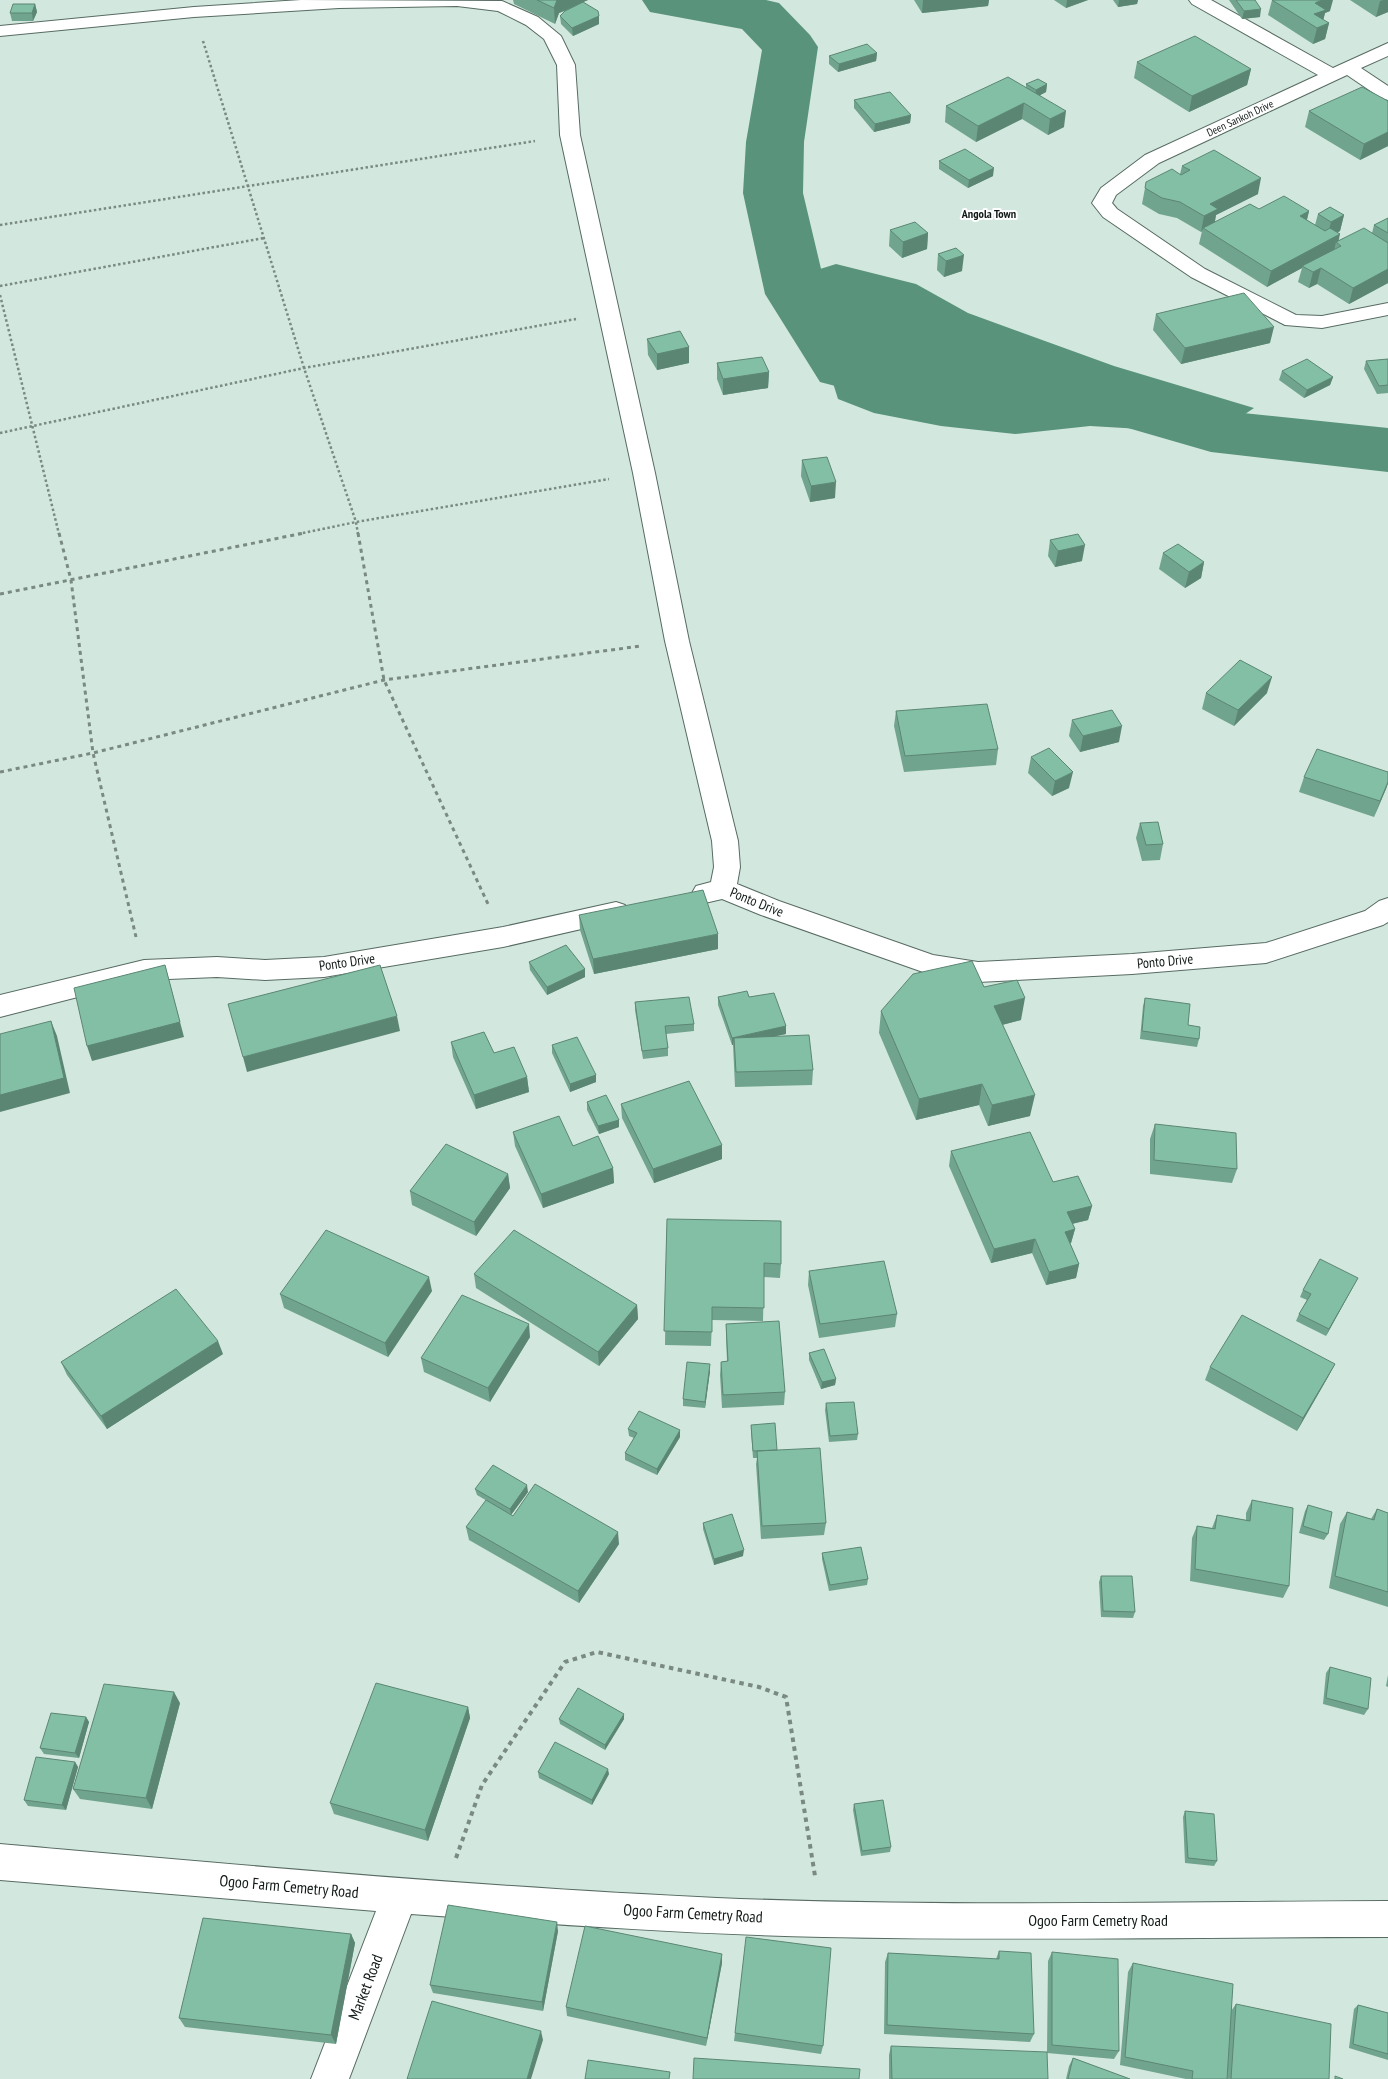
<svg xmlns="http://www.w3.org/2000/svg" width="1388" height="2079" viewBox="0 0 1388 2079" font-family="'PT Sans Narrow',sans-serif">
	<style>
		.water { fill: #59937b }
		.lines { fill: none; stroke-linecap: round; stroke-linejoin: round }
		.river { fill: #59937b; fill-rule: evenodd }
		.minor-casing { stroke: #576b62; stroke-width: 2 }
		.path-far2 { stroke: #7a8982; stroke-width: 2.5; stroke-dasharray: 2.5 2.5; stroke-linecap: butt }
		.path-far1 { stroke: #7a8982; stroke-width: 3; stroke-dasharray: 4 4; stroke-linecap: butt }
		.path { stroke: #7a8982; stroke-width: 4; stroke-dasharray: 4.5 4.5; stroke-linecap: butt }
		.minor { fill: #fff; fill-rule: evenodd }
		.wall { fill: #71a48e }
		.shaded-wall { fill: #5c8674 }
		.building { fill: #83bfa5; stroke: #5c8674 }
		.labels { text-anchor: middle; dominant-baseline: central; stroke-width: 4; stroke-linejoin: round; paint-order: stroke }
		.far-street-label { font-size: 11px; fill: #121a16; stroke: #fff }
		.far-neighbourhood-label { font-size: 12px; font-weight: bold; fill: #121a16; stroke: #fff }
		.street-label { font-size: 14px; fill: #121a16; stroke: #fff }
		.near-street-label { font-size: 16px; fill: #121a16; stroke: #fff }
	</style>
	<rect width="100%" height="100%" fill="#d2e8de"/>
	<!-- water -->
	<path class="water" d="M836 264 916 284 968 313 1114 366 1254 408 1202 443 1158 430 1090 426 1015 434 941 426 874 413 838 399 833 383 856 378 854 345 801 275Z"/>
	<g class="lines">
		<!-- river -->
		<path class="river" d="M642 0H766L779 3 810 35 818 47 804 142 803 193 827 294 862 347 972 339 995 345 1004 359 995 373 972 379 843 388 820 382 765 294 743 193 746 142 762 50 742 29 650 12Z
			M1106 379 1214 410 1388 428V472L1211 452 1083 415 1073 400 1083 385Z"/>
		<!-- minor casing -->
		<g class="minor-casing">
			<path id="minor" d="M301 0 502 1 538 17 561 36 575 65 580 135 655 473 689 641 738 841 740 867 737 884 779 901 933 955 978 962 1132 954 1266 943 1365 911 1379 901 1388 898V922L1383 925 1266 963 1132 974 978 982 923 972 761 915 722 899 705 903 696 900 692 893 696 886 711 882 714 867 712 841 665 641 633 473 560 135 557 65 544 39 526 25 498 11 457 6 339 8 194 17 0 36V26L194 7Z
				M1189 0H1211L1333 68 1388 43V56L1361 68 1388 86V100L1381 98 1347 75 1159 163 1116 195 1112 203 1117 209 1205 269 1296 315 1322 316 1388 303V315L1322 328 1285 325 1191 277 1103 217 1092 203 1101 188 1145 155 1318 75 1192 4Z
				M616 902 625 905 629 912 625 919 503 947 324 977 265 980 217 977 144 980 0 1017V995L144 960 217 957 265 960 324 957 503 927Z
				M0 1844C239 1865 478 1887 717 1898 941 1907 1165 1902 1388 1901V1937C1200 1937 1011 1941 823 1937 685 1934 548 1924 411 1914L349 2079H311L376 1911 0 1880Z"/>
		</g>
		<!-- path-far2 -->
		<path class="path-far2" d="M203 41 304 368 356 522 358 534
			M0 225 535 141
			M0 286 264 238
			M0 295 59 534
			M0 433 304 368 576 319
			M298 534 356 522 609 479"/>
		<!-- path-far1 -->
		<path class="path-far1" d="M59 533 71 580 93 753 136 937
			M358 533 384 680 488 904
			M0 594 304 533
			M0 772 93 753 384 680 641 646"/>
		<!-- path -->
		<path class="path" d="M456 1858 482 1785 565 1662 597 1652 759 1687 786 1697 815 1876"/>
		<!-- minor -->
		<use href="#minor" class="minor"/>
	</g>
	<!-- wall -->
	<path class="wall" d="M513 0H588L583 2 599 16V24L573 36 561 24 560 16 565 11 559 13 555 24 514 4Z
		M914 0H989L988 6 922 13Z
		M1054 0H1088L1066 8Z
		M1113 0H1138L1137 4 1118 7Z
		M1229 0H1255L1260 17 1242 19Z
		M1272 0 1330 11 1325 13 1323 20 1329 23 1325 39 1313 44 1268 15Z
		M1350 0H1388V12L1376 17Z
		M35 4 37 12 33 21H12L10 13Z
		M877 53 876 61 838 72 829 64V56Z
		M1137 62 1251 69 1247 85 1189 112 1134 78Z
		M1026 84H1047L1046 92 1040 95 1064 127 1048 135 1022 119 976 142 945 122 946 106 1026 87Z
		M854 100 911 115 910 123 874 132 854 108Z
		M1388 101V146L1360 160 1305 127 1309 111Z
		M939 161 993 176 968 188 939 169Z
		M1182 166 1258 194 1216 215 1215 222 1259 209 1309 211 1307 220 1315 225 1318 214 1344 215 1340 231 1338 232V241L1372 233 1374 225 1388 218V283L1349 304 1317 284 1309 288 1298 282 1302 268 1267 287 1199 244 1202 231 1201 232 1177 218 1159 214 1142 204 1145 188 1180 174Z
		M890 230 928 233 927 249 902 258 889 246Z
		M938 254 962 271 944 277 937 270Z
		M1156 314 1270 343 1181 364 1153 330Z
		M647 339 689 347V363L657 370 648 355Z
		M1388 359V393L1377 394 1364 369 1366 361Z
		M717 363 769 372 768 388 723 395 717 379Z
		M1282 371 1333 377 1330 385 1304 398 1279 380Z
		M802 460 835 498 810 502 801 476Z
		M1050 540 1082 561 1055 567 1048 556Z
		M1163 553 1204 562 1201 578 1185 588 1159 569Z
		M1206 693H1267L1234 726 1202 709Z
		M896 711 998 749 996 765 904 772 894 726Z
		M1072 720 1119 742 1080 752 1069 736Z
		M1031 757 1069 788 1052 796 1028 773Z
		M1388 772V784L1374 817 1299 792 1304 777Z
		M1140 823 1163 844 1160 860 1142 861 1136 838Z
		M579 915 718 949 594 974 580 930Z
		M529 962 585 969V977L547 995 530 970Z
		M984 987 1021 1020 1002 1025 1030 1116 988 1126 979 1105 916 1120 879 1033 881 1011Z
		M718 997 786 1026V1034L774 1036 813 1070 812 1085 735 1087 733 1045H732L718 1005Z
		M1145 998 1188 1025 1199 1039 1197 1047 1140 1039 1143 1006Z
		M635 1002 694 1024V1031L666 1034 668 1048V1056L643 1059 635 1010Z
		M451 1042 494 1053 527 1077 529 1092 476 1109 453 1057Z
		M552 1045 596 1075V1082L570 1092 552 1053Z
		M587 1102 619 1120V1127L599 1134 587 1110Z
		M621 1104 722 1145V1159L654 1183 622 1118Z
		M1155 1124 1237 1169 1232 1183 1150 1174V1139Z
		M513 1132 573 1146 613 1168 614 1183 543 1208 515 1146Z
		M951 1151 1053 1182 1092 1206 1088 1220 1072 1224 1075 1229 1071 1243H1070L1079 1264 1076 1278 1046 1285 1032 1253 991 1263 949 1166Z
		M508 1174 510 1188 476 1236 412 1205 410 1191Z
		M667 1219 781 1264 780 1278 764 1277 763 1321 712 1320 711 1346 665 1345Z
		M809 1271 897 1314 895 1327 819 1338 808 1285Z
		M474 1274 637 1305 638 1319 599 1366 476 1288Z
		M1358 1278 1326 1336 1296 1321 1299 1314 1307 1300 1300 1297 1303 1290Z
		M432 1291 388 1357 284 1308 280 1294Z
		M726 1324 785 1392 784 1405 722 1408 720 1375 721 1362 727 1361 726 1337Z
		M530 1337 490 1402 424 1372 421 1358Z
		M809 1353 836 1379 835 1385 821 1389 809 1360Z
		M223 1354 107 1429 67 1375 61 1362Z
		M1335 1364 1328 1377 1297 1431 1205 1380 1210 1367Z
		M710 1371 705 1408 683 1406V1399Z
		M826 1403 858 1434 857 1440 829 1442 825 1410Z
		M751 1425 777 1450 826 1523 824 1535 761 1539 756 1464 757 1458H753L751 1431Z
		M628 1429 680 1437 657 1475 625 1460V1453L634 1438 629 1436Z
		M475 1489 528 1492 511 1515 477 1495Z
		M1252 1500 1289 1586 1283 1598 1190 1581 1192 1538 1197 1526 1212 1528 1217 1515 1246 1520V1513Z
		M1308 1505 1328 1534 1324 1540 1299 1533 1305 1511Z
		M1377 1509 1388 1513V1607L1329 1588 1340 1524 1347 1512 1371 1519Z
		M703 1523 743 1556 714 1565 703 1529Z
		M466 1527 619 1544 579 1603 469 1540Z
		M822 1553 868 1579 867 1585 829 1591 822 1559Z
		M1101 1576 1135 1612 1133 1618 1101 1617 1099 1582Z
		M1330 1667 1368 1709 1364 1715 1323 1704 1326 1673Z
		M1388 1675V1687L1386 1686Z
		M180 1703 152 1809 80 1799 73 1789Z
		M468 1707 470 1718 428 1841 334 1814 330 1803Z
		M86 1717 89 1722 79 1758 44 1754 40 1748Z
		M559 1719H624L605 1750 560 1724Z
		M75 1762 78 1767 66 1810 28 1806 24 1800Z
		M538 1772 609 1774 592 1805 539 1778Z
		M854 1804 891 1847 890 1852 861 1856 853 1810Z
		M1185 1811 1217 1861 1214 1866 1185 1863 1183 1817Z
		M558 1931 543 2011 433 1993 430 1985Z
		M351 1934 355 1943 336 2044 185 2027 179 2018Z
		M999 1951 1034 2034 1030 2042 884 2034 885 1962 888 1953 996 1959Z
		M1052 1952 1119 2051 1114 2059 1047 2053 1048 1961Z
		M722 1954V1963L706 2046 567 2016 566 2007Z
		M1133 1963 1231 2011 1236 2004 1329 2079H1186L1120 2065 1128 1972Z
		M1358 2005 1388 2013V2060L1349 2048 1354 2009Z
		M735 2033 823 2046 821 2054 734 2041Z
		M891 2046 1048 2079H889V2055Z
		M1073 2058 1130 2079H1066L1069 2066Z"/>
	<!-- shaded-wall -->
	<path class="shaded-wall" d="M557 0H588L559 13 555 24 554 8Z
		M923 0H989L988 6 922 13Z
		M1067 0H1088L1066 8Z
		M1119 0H1138L1137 4 1118 7Z
		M1322 0H1333L1330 11 1325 13 1322 25 1314 18 1315 3Z
		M1383 0H1388V12L1376 17 1380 1Z
		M35 4 37 12 33 21 32 13Z
		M1261 9 1260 17 1242 19 1244 11Z
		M599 16V24L573 36 572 28Z
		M1329 23 1325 39 1313 44 1317 28Z
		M877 53 876 61 838 72 839 64Z
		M1251 69 1247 85 1189 112 1192 96Z
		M1047 84 1046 92 1035 98 1036 90Z
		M1024 103 1022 119 976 142 978 126Z
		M1066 111 1064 127 1048 135 1050 119Z
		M911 115 910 123 874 132 875 124Z
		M1388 132V146L1360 160 1364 144Z
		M994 168 993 176 968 188 969 180Z
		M1261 178 1258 194 1216 215 1214 225 1203 228 1202 231 1201 232 1204 216 1210 204Z
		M1309 211 1305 227 1300 216Z
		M1344 215 1340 231 1327 238 1331 222Z
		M928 233 927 249 902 258 903 242Z
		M1340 234 1338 244 1336 242 1334 251 1302 266V268L1267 287 1271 271Z
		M964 255 962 271 944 277 946 261Z
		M1321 268 1317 284 1309 288 1313 272Z
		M1388 269V283L1349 304 1353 288Z
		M1274 327 1270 343 1181 364 1185 348Z
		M689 347V363L657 370V354Z
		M769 372 768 388 723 395V379Z
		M1333 377 1330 385 1304 398 1307 390Z
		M836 482 835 498 810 502 811 486Z
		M1085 545 1082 561 1055 567 1058 551Z
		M1204 562 1201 578 1185 588 1189 572Z
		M1272 677 1267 693 1234 726 1238 710Z
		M1122 726 1119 742 1080 752 1083 736Z
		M1073 772 1069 788 1052 796 1055 781Z
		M1388 782 1386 789 1374 817 1380 801Z
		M718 934V949L594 974 593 959Z
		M165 965 184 1037 92 1061 87 1046Z
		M585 969V977L547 995V987Z
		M1025 998 1021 1020 990 1028 994 1006Z
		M397 1016 400 1031 247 1072 243 1057Z
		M51 1021 57 1036 70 1093 0 1112V1095Z
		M786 1026V1034L734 1045V1038L733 1045H732V1038Z
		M596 1075V1082L570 1092V1084Z
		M527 1077 529 1092 476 1109 474 1095Z
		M982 1084 979 1105 916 1120 919 1099Z
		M1035 1095 1030 1116 988 1126 992 1105Z
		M619 1120V1127L599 1134 598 1126Z
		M722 1145V1159L654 1183 653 1169Z
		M613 1168 614 1183 543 1208 541 1194Z
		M508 1174 510 1188 476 1236 474 1222Z
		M1092 1206 1088 1220 1063 1226 1067 1212Z
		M1075 1229 1071 1243 1061 1246 1065 1232Z
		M1035 1239 1032 1253 991 1263 994 1249Z
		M1079 1264 1076 1278 1046 1285 1049 1272Z
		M429 1277 432 1291 388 1357 385 1343Z
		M1358 1278 1354 1285 1326 1336 1329 1329Z
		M637 1305 638 1319 599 1366 598 1352Z
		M529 1324 530 1337 490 1402 488 1388Z
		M218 1341 223 1354 107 1429 101 1416Z
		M710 1364V1371L705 1408V1402Z
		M1335 1364 1328 1377 1297 1431 1303 1418Z
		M836 1379 835 1385 821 1389 822 1382Z
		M680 1430V1437L657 1475V1469Z
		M527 1485 528 1492 511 1515 510 1509Z
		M618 1532 619 1544 579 1603 578 1591Z
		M744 1550 743 1556 714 1565V1559Z
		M174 1692 180 1703 152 1809 146 1798Z
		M468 1707 470 1718 428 1841 425 1830Z
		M624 1714V1719L605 1750V1745Z
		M86 1717 89 1722 79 1758 75 1753Z
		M75 1762 78 1767 66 1810 62 1805Z
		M608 1769 609 1774 592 1805V1800Z
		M557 1922 558 1931 543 2011 542 2002Z
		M351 1934 355 1943 336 2044 331 2035Z
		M722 1954V1963L706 2046 707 2038Z
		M541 2031 543 2040 531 2079H527Z"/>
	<!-- building -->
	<path class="building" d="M537 0H557L554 8Z
		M1236 0H1255L1261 9 1244 11Z
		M1272 0H1322L1315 3 1326 10 1314 14 1329 23 1317 28Z
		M583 2 598 11 599 16 572 28 560 16 565 11Z
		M13 4H35L32 13H10Z
		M1195 36 1251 69 1192 96 1137 62Z
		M867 44 877 53 839 64 829 56Z
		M1008 77 1066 111 1050 119 1024 103 978 126 946 106Z
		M1038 79 1047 84 1036 90 1026 84Z
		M1362 87 1388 101V132L1364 144 1309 111Z
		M890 92 911 115 875 124 854 100Z
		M965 149 994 168 969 180 939 161Z
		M1214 150 1261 178 1210 204 1218 209 1204 216 1180 202 1162 198 1145 188 1146 182 1172 169 1181 175 1190 170 1182 166Z
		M1284 196 1309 211 1300 216 1325 231 1330 228 1340 234 1271 271 1203 228 1250 204 1259 209Z
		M1330 207 1344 215 1331 222 1318 214Z
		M1388 218V233L1374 225Z
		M915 222 928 233 903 242 890 230Z
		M1364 228 1388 243V269L1353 288 1321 268 1313 272 1302 266 1341 246 1336 242Z
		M956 248 964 255 946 261 938 254Z
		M1244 293 1274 327 1185 348 1156 314Z
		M680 331 689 347 657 354 647 339Z
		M762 357 769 372 723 379 717 363Z
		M1307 359 1333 377 1307 390 1282 371Z
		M1388 359V385L1379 386 1366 361Z
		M827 457 836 482 811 486 802 460Z
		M1078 534 1085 545 1058 551 1050 540Z
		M1178 544 1204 562 1189 572 1163 553Z
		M1240 660 1272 677 1238 710 1206 693Z
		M987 704 998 749 905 756 896 711Z
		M1112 710 1122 726 1083 736 1072 720Z
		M1049 748 1073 772 1055 781 1031 757Z
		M1317 749 1388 772V782L1380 801 1304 777Z
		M1158 822 1163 844 1146 845 1140 823Z
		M703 890 718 934 593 959 579 915Z
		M566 945 585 969 547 987 529 962Z
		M972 961 984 987 1017 980 1025 998 994 1006 1035 1095 992 1105 982 1084 919 1099 881 1011 913 974Z
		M165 965 180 1022 87 1046 74 988Z
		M380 965 397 1016 243 1057 228 1004Z
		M747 991 749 997 774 993 786 1026 732 1038 718 997Z
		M689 997 694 1024 665 1026 668 1048 642 1051 635 1002Z
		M1145 998 1190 1004 1188 1025 1200 1027 1199 1039 1142 1031Z
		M51 1021 64 1078 0 1095V1034Z
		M484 1032 494 1053 514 1047 527 1077 474 1095 451 1042Z
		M809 1035 813 1070 736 1072 734 1038Z
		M577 1037 596 1075 570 1084 552 1045Z
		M689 1081 722 1145 653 1169 621 1104Z
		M606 1095 619 1120 598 1126 587 1102Z
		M559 1116 573 1146 598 1136 613 1168 541 1194 513 1132Z
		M1155 1124 1236 1133 1237 1169 1154 1160Z
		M1030 1132 1053 1182 1078 1176 1092 1206 1067 1212 1075 1229 1065 1232 1079 1264 1049 1272 1035 1239 994 1249 951 1151Z
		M446 1144 508 1174 474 1222 410 1191Z
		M667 1219 781 1221V1264L764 1263V1308L712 1307V1332L664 1331Z
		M326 1230 429 1277 385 1343 280 1294Z
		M514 1230 637 1305 598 1352 474 1274Z
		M1320 1259 1358 1278 1329 1329 1299 1314 1311 1294 1303 1290Z
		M884 1261 897 1314 820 1324 809 1271Z
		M176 1289 218 1341 101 1416 61 1362Z
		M462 1295 529 1324 488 1388 421 1358Z
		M1242 1315 1335 1364 1303 1418 1210 1367Z
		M779 1321 785 1392 723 1395 721 1362 728 1361 726 1324Z
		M824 1349 836 1379 822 1382 809 1353Z
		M687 1362 710 1364 705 1402 683 1399Z
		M854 1402 858 1434 830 1436 826 1403Z
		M639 1411 680 1430 657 1469 625 1453 637 1433 628 1429Z
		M775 1423 777 1450 753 1451 751 1425Z
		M820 1448 826 1523 762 1526 757 1451Z
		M493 1465 527 1485 510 1509 475 1489Z
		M535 1484 618 1532 578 1591 466 1527 486 1500 513 1516Z
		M1252 1500 1293 1508 1289 1586 1195 1569 1197 1526 1215 1529 1217 1515 1250 1521Z
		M1308 1505 1332 1512 1328 1534 1303 1526Z
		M1377 1509 1388 1513V1592L1335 1576 1347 1512 1374 1520Z
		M732 1514 744 1550 714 1559 703 1523Z
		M861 1547 868 1579 830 1585 822 1553Z
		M1101 1576H1132L1135 1612 1103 1611Z
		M1330 1667 1371 1678 1368 1709 1326 1698Z
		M376 1683 468 1707 425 1830 330 1803Z
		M104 1684 174 1692 146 1798 73 1789Z
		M578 1688 624 1714 605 1745 559 1719Z
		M51 1713 86 1717 75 1753 40 1748Z
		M555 1742 608 1769 592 1800 538 1772Z
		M36 1757 75 1762 62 1805 24 1800Z
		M883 1800 891 1847 862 1851 854 1804Z
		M1185 1811 1214 1814 1217 1861 1188 1858Z
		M448 1905 557 1922 542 2002 430 1985Z
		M203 1918 351 1934 331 2035 179 2018Z
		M585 1926 722 1954 707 2038 566 2007Z
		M746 1937 831 1948 823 2046 735 2033Z
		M999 1951 1031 1953 1034 2034 887 2025 888 1953 999 1959Z
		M1052 1952 1118 1959 1119 2051 1052 2045Z
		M1133 1963 1233 1984 1227 2079H1192L1193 2071 1125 2057Z
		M432 2001 541 2031 527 2079H407Z
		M1236 2004 1331 2024 1329 2079H1231Z
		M1358 2005 1388 2013V2054L1353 2044Z
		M891 2046 1047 2052 1048 2079H892Z
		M694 2058 860 2069 859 2079H693Z
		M1073 2058 1130 2079H1068Z
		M588 2060 670 2072 669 2079H585Z
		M1335 2076 1343 2079H1335Z"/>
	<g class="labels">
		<!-- far-street labels -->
		<g class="far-street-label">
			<text transform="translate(1240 118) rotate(-25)">Deen Sankoh Drive</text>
		</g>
		<!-- far-neighbourhood labels -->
		<g class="far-neighbourhood-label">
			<text x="989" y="213">Angola Town</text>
		</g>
		<!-- street labels -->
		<g class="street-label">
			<text transform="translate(757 902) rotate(22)">Ponto Drive</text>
			<text transform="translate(1165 961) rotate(-5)">Ponto Drive</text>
			<text transform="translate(347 962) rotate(-8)">Ponto Drive</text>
		</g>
		<!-- near-street labels -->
		<g class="near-street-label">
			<text transform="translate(289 1886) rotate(5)">Ogoo Farm Cemetry Road</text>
			<text transform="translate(693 1913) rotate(3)">Ogoo Farm Cemetry Road</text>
			<text x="1098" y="1920">Ogoo Farm Cemetry Road</text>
			<text transform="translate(365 1987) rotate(-69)">Market Road</text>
		</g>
	</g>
</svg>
